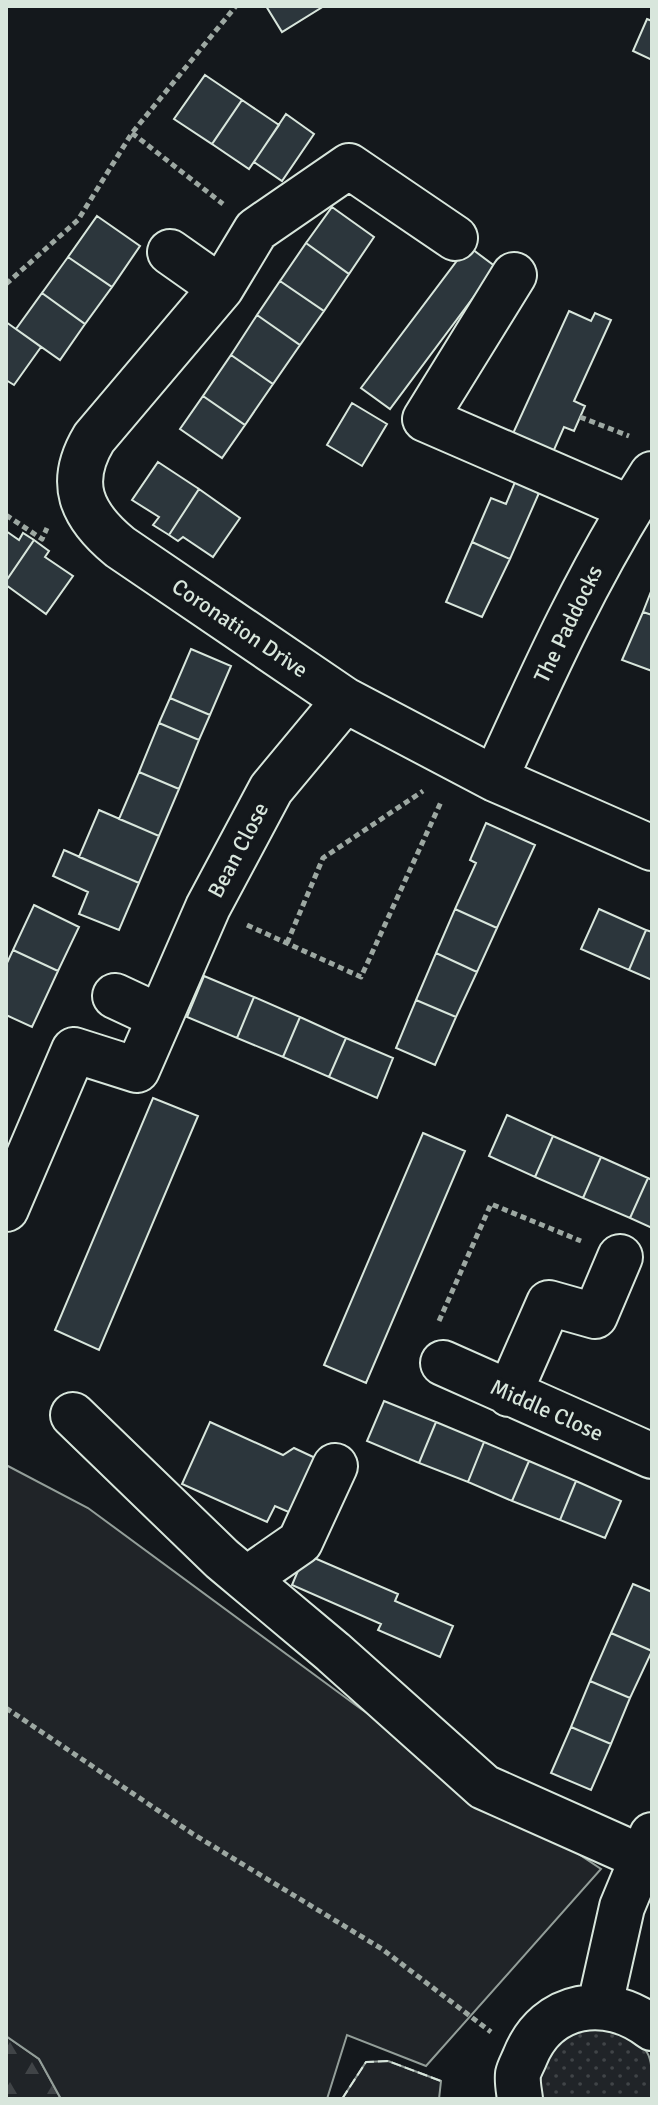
<svg xmlns="http://www.w3.org/2000/svg" width="658" height="2105" viewBox="0 0 658 2105" font-family="Signika,sans-serif">
	<style>
		.grass { fill: url(#grass-dots); stroke: #939e99; stroke-width: 2 }
		.forest { fill: url(#forest-firs); stroke: #939e99; stroke-width: 2 }
		.park { fill: #202428; stroke: #939e99; stroke-width: 2 }
		.building { fill: #2c363c; stroke: #d8e6dc; stroke-width: 2 }
		.lines { fill: none; stroke-linecap: round; stroke-linejoin: round }
		.minor-casing { stroke: #d8e6dc; stroke-width: 48 }
		.path { stroke: #9da8a2; stroke-width: 5; stroke-dasharray: 6 4; stroke-linecap: butt }
		.minor { stroke: #14181c; stroke-width: 44 }
		.fence { stroke: #d8e6dc; stroke-width: 2; stroke-dasharray: 10 4; stroke-linecap: butt }
		.labels { text-anchor: middle; dominant-baseline: central; stroke-width: 6; stroke-linejoin: round; paint-order: stroke }
		.street-label { font-size: 22px; fill: #d8e6dc; stroke: #14181c }
	</style>
	<defs>
		<pattern id="grass-dots" width="8" height="8" patternUnits="userSpaceOnUse" patternTransform="scale(2)"><rect width="8" height="8" fill="#202428"/><path d="M2 2h.1M6 6h.1" fill="none" stroke="#404447" stroke-width="1.8" stroke-linecap="round"/></pattern>
		<pattern id="forest-firs" width="22" height="20" patternUnits="userSpaceOnUse" patternTransform="scale(2)"><rect width="22" height="20" fill="#202428"/><path d="M5 1l3.5 6h-7zM16 11l3.5 6h-7z" fill="#404447"/></pattern>
	</defs>
	<rect width="100%" height="100%" fill="#14181c"/>
	<!-- grass -->
	<path class="grass" d="M610 2027C654 2049 652 2051 652 2099H541C535 2070 554 2035 584 2028 592 2027 602 2027 610 2027Z"/>
	<!-- forest -->
	<path class="forest" d="M6 2036 39 2059 61 2099H6Z"/>
	<!-- park -->
	<path class="park" d="M6 1465 88 1508 361 1709 601 1869 426 2066 347 2035 327 2099H61L39 2059 6 2036Z
		M388 2061 441 2081 439 2099H342L366 2062Z"/>
	<!-- building -->
	<path class="building" d="M266 6H324L282 32Z
		M647 19 652 21V60L633 51Z
		M205 75 242 100 212 144 174 119Z
		M242 100 279 125 249 169 212 144Z
		M286 114 314 134 282 181 254 162Z
		M332 207 374 237 349 274 306 243Z
		M97 216 140 246 112 287 68 257Z
		M306 243 349 274 324 311 280 281Z
		M468 246 496 267 390 409 361 388Z
		M68 257 112 287 85 324 42 293Z
		M280 281 324 311 300 345 257 315Z
		M42 293 85 324 60 360 16 329Z
		M569 311 591 321 595 313 611 320 574 401 585 406 574 431 564 427 550 459 510 440Z
		M257 315 300 345 273 384 231 355Z
		M6 322 41 347 14 385 6 380Z
		M231 355 273 384 245 425 203 396Z
		M203 396 245 425 222 458 180 429Z
		M352 403 387 424 362 466 327 445Z
		M158 462 199 489 169 535 153 525 159 517 132 500Z
		M515 482 539 493 510 559 472 542 491 498 506 504Z
		M199 489 240 518 213 557 183 537 178 541 169 535Z
		M6 531 19 540 23 533 34 540 6 581Z
		M34 540 49 551 45 557 73 576 46 614 6 585V581Z
		M472 542 510 559 482 617 446 602Z
		M652 589V615L643 612Z
		M643 612 652 615V671L622 660Z
		M191 649 231 666 210 715 170 698Z
		M170 698 210 715 199 740 159 723Z
		M159 723 199 740 179 789 139 772Z
		M139 772 179 789 159 836 119 819Z
		M99 810 159 836 139 883 79 857Z
		M486 823 535 845 497 928 455 909 476 863 470 860Z
		M64 850 139 883 119 930 79 914 88 892 53 876Z
		M34 905 79 927 58 971 13 950Z
		M455 909 497 928 477 972 436 953Z
		M599 909 646 930 629 970 581 949Z
		M646 930 652 932V980L629 970Z
		M13 950 58 971 32 1027 6 1015V965Z
		M436 953 477 972 456 1017 416 1000Z
		M204 976 254 997 237 1038 187 1017Z
		M254 997 300 1017 283 1057 237 1038Z
		M416 1000 456 1017 435 1065 396 1048Z
		M300 1017 346 1038 329 1077 283 1057Z
		M346 1038 393 1058 377 1098 329 1077Z
		M153 1098 198 1116 99 1350 55 1330Z
		M507 1115 553 1136 535 1177 489 1156Z
		M423 1133 465 1151 366 1383 324 1365Z
		M553 1136 601 1157 583 1198 535 1177Z
		M601 1157 648 1178 630 1218 583 1198Z
		M648 1178 652 1180V1228L630 1218Z
		M384 1401 436 1422 419 1463 367 1441Z
		M210 1422 283 1455 294 1448 324 1462 300 1517 275 1506 267 1522 182 1484Z
		M436 1422 484 1442 468 1482 419 1463Z
		M484 1442 529 1461 512 1501 468 1482Z
		M529 1461 576 1481 560 1520 512 1501Z
		M576 1481 621 1501 605 1538 560 1520Z
		M305 1554 398 1594 395 1601 453 1626 440 1657 378 1630 381 1624 292 1585Z
		M633 1584 652 1592V1651L611 1633Z
		M611 1633 652 1651 630 1698 590 1681Z
		M590 1681 630 1698 611 1744 571 1727Z
		M571 1727 611 1744 591 1790 551 1773Z"/>
	<g class="lines">
		<!-- minor casing -->
		<g class="minor-casing">
			<path id="minor" d="M455 238 349 166 256 230 221 288 94 438C67 483 81 515 120 547L345 700 495 779 652 848
				M170 252 221 288
				M514 275 425 419 630 508
				M495 779C543 673 588 573 652 474
				M115 996 160 1017
				M6 1209 74 1050 137 1070 208 907 271 789 345 700
				M443 1363 652 1456
				M509 1394 549 1303 595 1316 620 1257
				M73 1415 222 1559 333 1652 484 1787 641 1857
				M248 1578 300 1542 335 1466
				M600 2005 622 1907 652 1835
				M520 2099C519 2091 517 2082 518 2074 519 2069 523 2062 525 2057 547 2002 607 1993 652 2028"/>
		</g>
		<!-- path -->
		<path class="path" d="M132 133 223 204
			M6 284 78 220 132 133 236 6
			M580 417 629 436
			M6 515 42 539 47 528
			M247 925 361 977 441 802
			M287 943 323 858 423 791
			M439 1321 491 1204 581 1241
			M6 1708 193 1834 382 1949 491 2032"/>
		<!-- minor -->
		<use href="#minor" class="minor"/>
		<!-- fence -->
		<path class="fence" d="M342 2099 366 2062 388 2061 441 2081"/>
	</g>
	<g class="labels">
		<!-- street labels -->
		<g class="street-label">
			<text transform="translate(568 624) rotate(-64)">The Paddocks</text>
			<text transform="translate(240 628) rotate(34)">Coronation Drive</text>
			<text transform="translate(238 850) rotate(-62)">Bean Close</text>
			<text transform="translate(547 1410) rotate(24)">Middle Close</text>
		</g>
	</g>
	<!-- border -->
	<rect width="658" height="2105" fill="none" stroke="#d8e6dc" stroke-width="16"/>
</svg>
